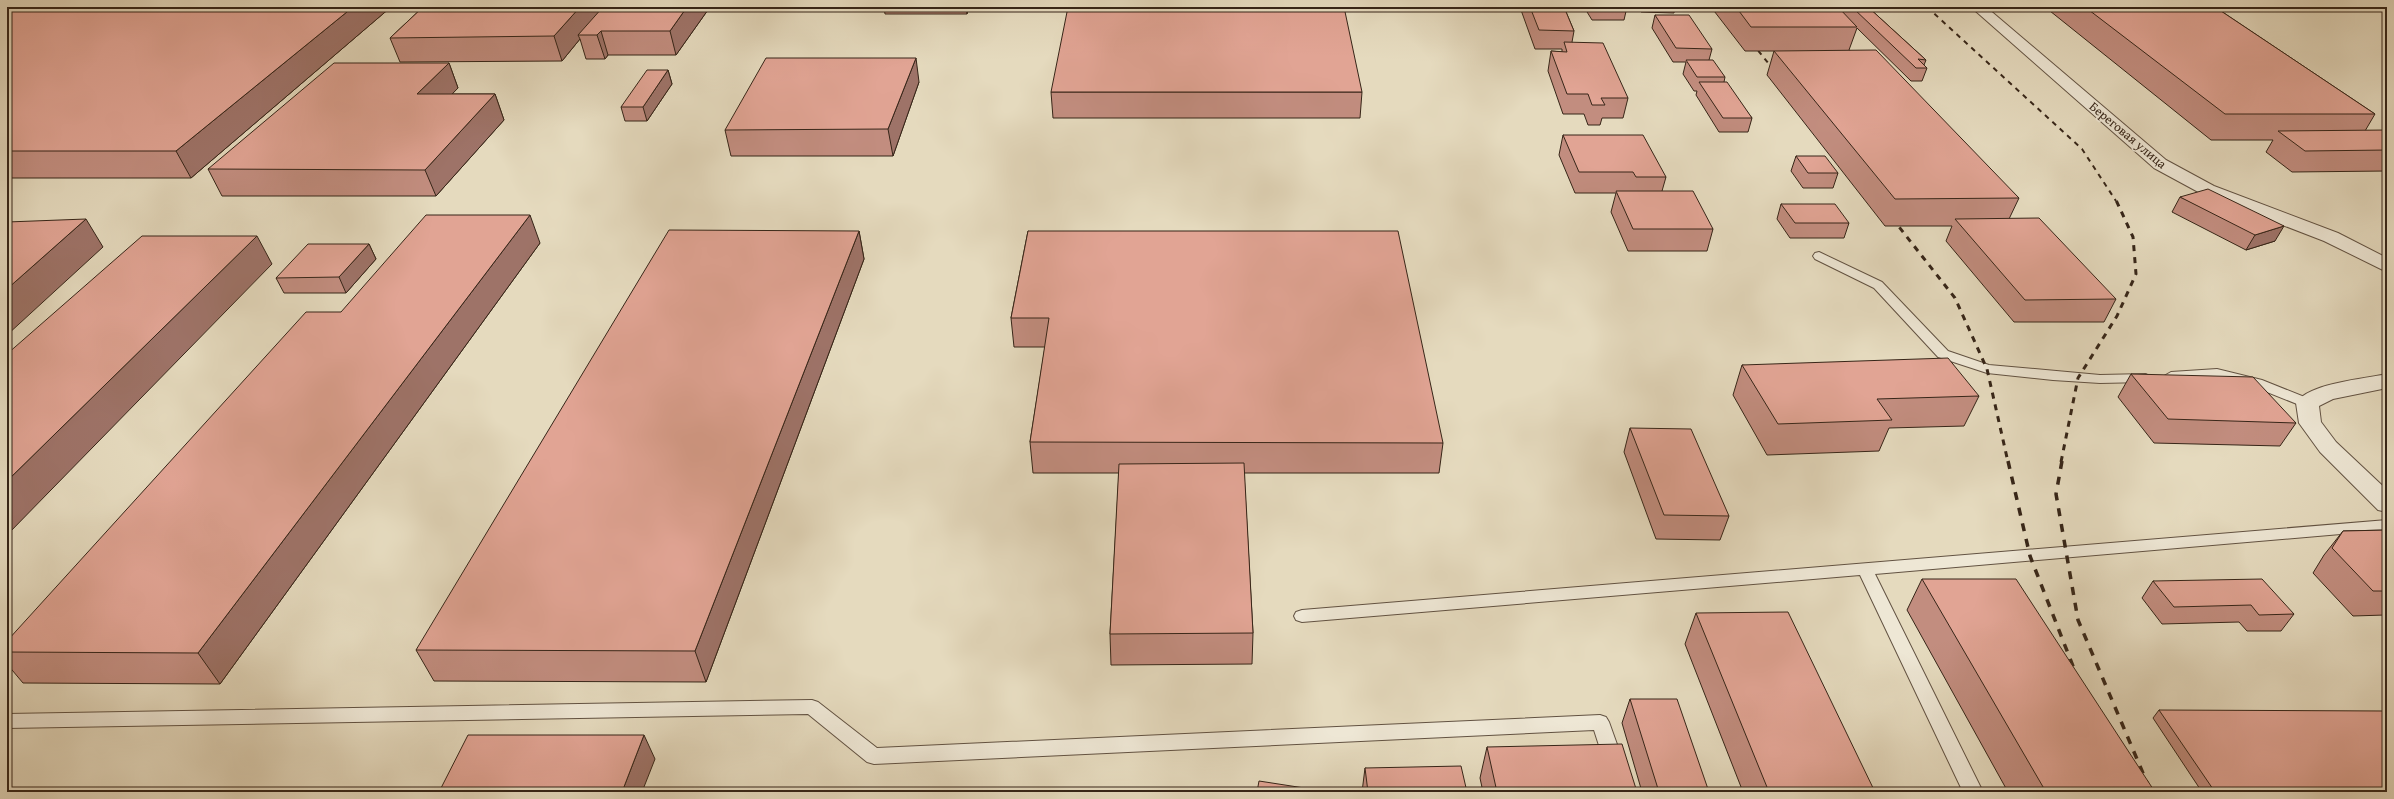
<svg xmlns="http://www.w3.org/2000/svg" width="2394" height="799" viewBox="0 0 2394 799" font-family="'Gentium Book Plus',serif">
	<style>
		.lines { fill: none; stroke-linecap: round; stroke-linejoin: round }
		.lane-casing { stroke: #625242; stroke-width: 2 }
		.street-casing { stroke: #625242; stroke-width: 2 }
		.lane { fill: #eee7d5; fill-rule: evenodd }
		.street { fill: #eee7d5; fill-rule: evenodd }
		.rail-far2 { stroke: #362518; stroke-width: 2; stroke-dasharray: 5 5; stroke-linecap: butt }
		.rail-far1 { stroke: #362518; stroke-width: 3; stroke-dasharray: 6 6; stroke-linecap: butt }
		.rail { stroke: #362518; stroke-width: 3.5; stroke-dasharray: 8 8; stroke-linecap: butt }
		.wall { fill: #c28d7f; stroke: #362518 }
		.shaded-wall { fill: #9e7368; stroke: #362518 }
		.building { fill: #e1a494; stroke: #362518 }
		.labels { text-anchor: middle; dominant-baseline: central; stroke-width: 3; stroke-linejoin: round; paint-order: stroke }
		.far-street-label { font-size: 13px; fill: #362518; stroke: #eee7d5 }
	</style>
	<rect width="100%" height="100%" fill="#e5dabe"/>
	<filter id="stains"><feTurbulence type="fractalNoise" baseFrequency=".005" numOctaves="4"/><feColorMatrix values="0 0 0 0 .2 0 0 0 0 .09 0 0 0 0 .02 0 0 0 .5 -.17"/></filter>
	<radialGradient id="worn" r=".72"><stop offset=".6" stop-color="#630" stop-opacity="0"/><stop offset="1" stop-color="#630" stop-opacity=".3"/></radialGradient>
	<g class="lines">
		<!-- lane casing -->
		<g class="lane-casing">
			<path id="lane" d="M1819 252 1882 282 1948 351 1989 365 2100 375 2146 374 2153 378 2146 382 2100 383 2053 380 1987 373 1938 357 1874 288 1815 259 1813 256 1815 253Z
				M2217 369 2262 380 2312 400 2314 403 2312 406H2302L2252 386 2217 377 2171 380 2164 376 2171 372Z
				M2387 520V530L1875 574 1983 792H1963L1860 575 1302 622 1296 620 1294 616 1296 612 1302 610Z
				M812 700 818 702 877 748 1600 715 1606 717 1609 722 1634 792H1614L1594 730 874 764 867 762 808 714 7 728V714Z"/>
		</g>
		<!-- street casing -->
		<g class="street-casing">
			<path id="street" d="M1971 7H1986L2166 160 2214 186 2338 233 2387 258V272L2324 241 2202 194 2154 168Z
				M2387 374V388L2333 399 2319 406 2321 422 2336 442 2387 490V512L2378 510 2320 452 2299 423 2296 403C2309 383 2364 379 2387 374Z"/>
		</g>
		<!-- lane -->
		<use href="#lane" class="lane"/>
		<!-- street -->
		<use href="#street" class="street"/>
		<!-- rail-far2 -->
		<path class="rail-far2" d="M1927 7 2082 149 2116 201
			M1752 43 1777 74"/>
		<!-- rail-far1 -->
		<path class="rail-far1" d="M1892 218 1955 298 1987 369 2008 462
			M2061 462 2078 378 2117 316 2136 274 2133 237 2116 200"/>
		<!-- rail -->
		<path class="rail" d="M2008 461 2030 556 2078 679
			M2062 461 2056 494 2078 620 2151 792"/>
	</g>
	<!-- wall -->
	<path class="wall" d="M7 7H391L191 178H7Z
		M423 7H710L676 55H608L605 59H586L580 39 562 61 400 62 390 38Z
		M884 7H969L967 14H885Z
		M1522 7H1564L1574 31 1572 42 1628 98 1623 118H1602L1600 125H1588L1584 114H1563L1548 71 1551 51 1562 52V49H1535L1521 10Z
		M1584 7H1627L1624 20H1592Z
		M1638 7H1675L1674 13 1641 12Z
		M1711 7H1838L1843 12 1845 7H1868L1926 60 1924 65 1927 68 1922 81H1911L1857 28 1849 50 2019 198 2009 219 2116 299 2104 322H2014L1946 241 1952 226H1885L1767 75 1774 51H1745Z
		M2045 7H2215L2375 114 2365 131H2387V171L2292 172 2266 152 2273 140H2211Z
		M1655 15 1712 49 1709 60 1725 77 1724 82 1752 118 1748 132H1719L1696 95 1697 91H1694L1683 74 1686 62H1673L1652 28Z
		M449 63 458 88 452 94H495L504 120 436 196H222L208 169Z
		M668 70 672 84 647 121H625L621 107Z
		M919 82 893 156H731L725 130Z
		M1051 92H1362L1360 118H1053Z
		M1563 135 1666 177 1662 191 1713 229 1707 251H1628L1611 212 1616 193H1575L1559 155Z
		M1796 156 1838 173 1833 188H1803L1791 171Z
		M2180 197 2275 241 2246 250 2172 212Z
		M1781 204 1849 223 1844 238H1790L1777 219Z
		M859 231 864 259 706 682 434 681 416 650Z
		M1028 231 1443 443 1439 473H1244L1253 633 1252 664 1111 665 1110 634 1119 473H1033L1030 442 1045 347H1014L1011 318Z
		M540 243 220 684 23 683 7 664V641L341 312Z
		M369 244 376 259 346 293H284L276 278Z
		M1742 365 1979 396 1964 426 1889 428 1879 451 1767 455 1733 395Z
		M2131 374 2296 423 2280 446 2154 443 2118 397Z
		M1630 428 1729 516 1720 540 1656 539 1624 452Z
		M2387 530V617L2385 615 2353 616 2313 573 2324 555 2343 531Z
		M1922 579 2155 792H2008L1907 610Z
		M2153 581 2294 614 2281 631H2247L2239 622 2162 624 2142 598Z
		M1696 613 1875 792H1743L1685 644Z
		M1630 699 1709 792H1642L1622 723Z
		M2159 710 2387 792H2202L2153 718Z
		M1487 747 1637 792H1483L1480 778Z
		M1365 768 1467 792H1362Z"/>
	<!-- shaded-wall -->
	<path class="shaded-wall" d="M353 7H391L191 178 176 151Z
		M580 7H598L600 15 578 35 580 39 562 61 554 36Z
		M687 7H710L676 55 670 31Z
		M966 7H969L967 14Z
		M601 31 608 55 605 59 597 35Z
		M916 58 919 82 893 156 888 129Z
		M449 63 458 88 427 120 417 94Z
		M668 70 672 84 647 121 643 107Z
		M495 94 504 120 436 196 425 170Z
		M530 215 540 243 220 684 198 653Z
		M86 219 103 247 7 335V289Z
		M2284 226 2275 241 2246 250 2255 235Z
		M859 231 864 259 706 682 695 651Z
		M257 236 272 264 7 535V481Z
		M369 244 376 259 346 293 339 277Z
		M644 735 655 759 642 792H622Z"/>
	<!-- building -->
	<path class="building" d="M7 7H353L176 151H7Z
		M423 7H580L554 36 390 38Z
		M603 7H687L670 31H601L597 35H578Z
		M1068 7H1344L1362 92H1051Z
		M1530 7H1564L1574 31 1539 30Z
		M1736 7H1838L1857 27H1751Z
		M1852 7H1868L1926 60 1918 59 1927 68H1916Z
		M2085 7H2215L2375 114H2225Z
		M1655 15H1689L1712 49 1676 48Z
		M1564 42 1603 43 1628 98H1601L1605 105H1592L1588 94H1567L1551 51 1567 52Z
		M1876 50 2019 198 1895 199 1774 51Z
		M766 58H916L888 129 725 130Z
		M1686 60H1713L1725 77H1697Z
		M334 63H449L417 94H495L425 170 208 169Z
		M647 70H668L643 107H621Z
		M1699 82H1727L1752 118H1723Z
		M2386 130 2387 131V150L2305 151 2278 131Z
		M1563 135H1643L1666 177H1636L1633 172H1579Z
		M1796 156H1825L1838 173H1808Z
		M2208 189 2284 226 2255 235 2180 197Z
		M1616 191H1693L1713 229H1633Z
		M1781 204H1835L1849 223H1795Z
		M426 215H530L198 653 7 652V641L306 312H341Z
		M2039 218 2116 299 2025 300 1955 219Z
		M86 219 7 289V222Z
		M669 230 859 231 695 651 416 650Z
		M1028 231H1398L1443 443 1030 442 1049 318H1011Z
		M142 236H257L7 481V354Z
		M308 244H369L339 277 276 278Z
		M1948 358 1979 396 1877 399 1892 420 1778 424 1742 365Z
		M2131 374 2253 377 2296 423 2168 419Z
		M1630 428 1691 429 1729 516 1664 515Z
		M1244 463 1253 633 1110 634 1119 464Z
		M2387 530V591H2373L2332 548 2343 531Z
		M1922 579H2016L2155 792H2046Z
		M2262 579 2294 614 2259 615 2251 605 2174 607 2153 581Z
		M1788 612 1875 792H1769L1696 613Z
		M1630 699H1677L1709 792H1659Z
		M2159 710 2387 711V792H2215Z
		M468 735H644L622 792H439Z
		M1622 744 1637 792H1497L1487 747Z
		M1461 766 1467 792H1368L1365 768Z
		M1259 781 1330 792H1257Z"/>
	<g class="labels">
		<!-- far-street labels -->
		<g class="far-street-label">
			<text transform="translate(2128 135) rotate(40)">Береговая улица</text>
		</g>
	</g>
	<!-- margin -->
	<rect width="2394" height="799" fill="none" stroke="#e5dabe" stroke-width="24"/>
	<rect x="8" y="8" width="2378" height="783" fill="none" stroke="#362518" stroke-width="2"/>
	<rect x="12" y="12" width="2370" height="775" fill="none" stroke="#362518"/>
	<rect width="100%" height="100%" filter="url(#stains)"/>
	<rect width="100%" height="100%" fill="url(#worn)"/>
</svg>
